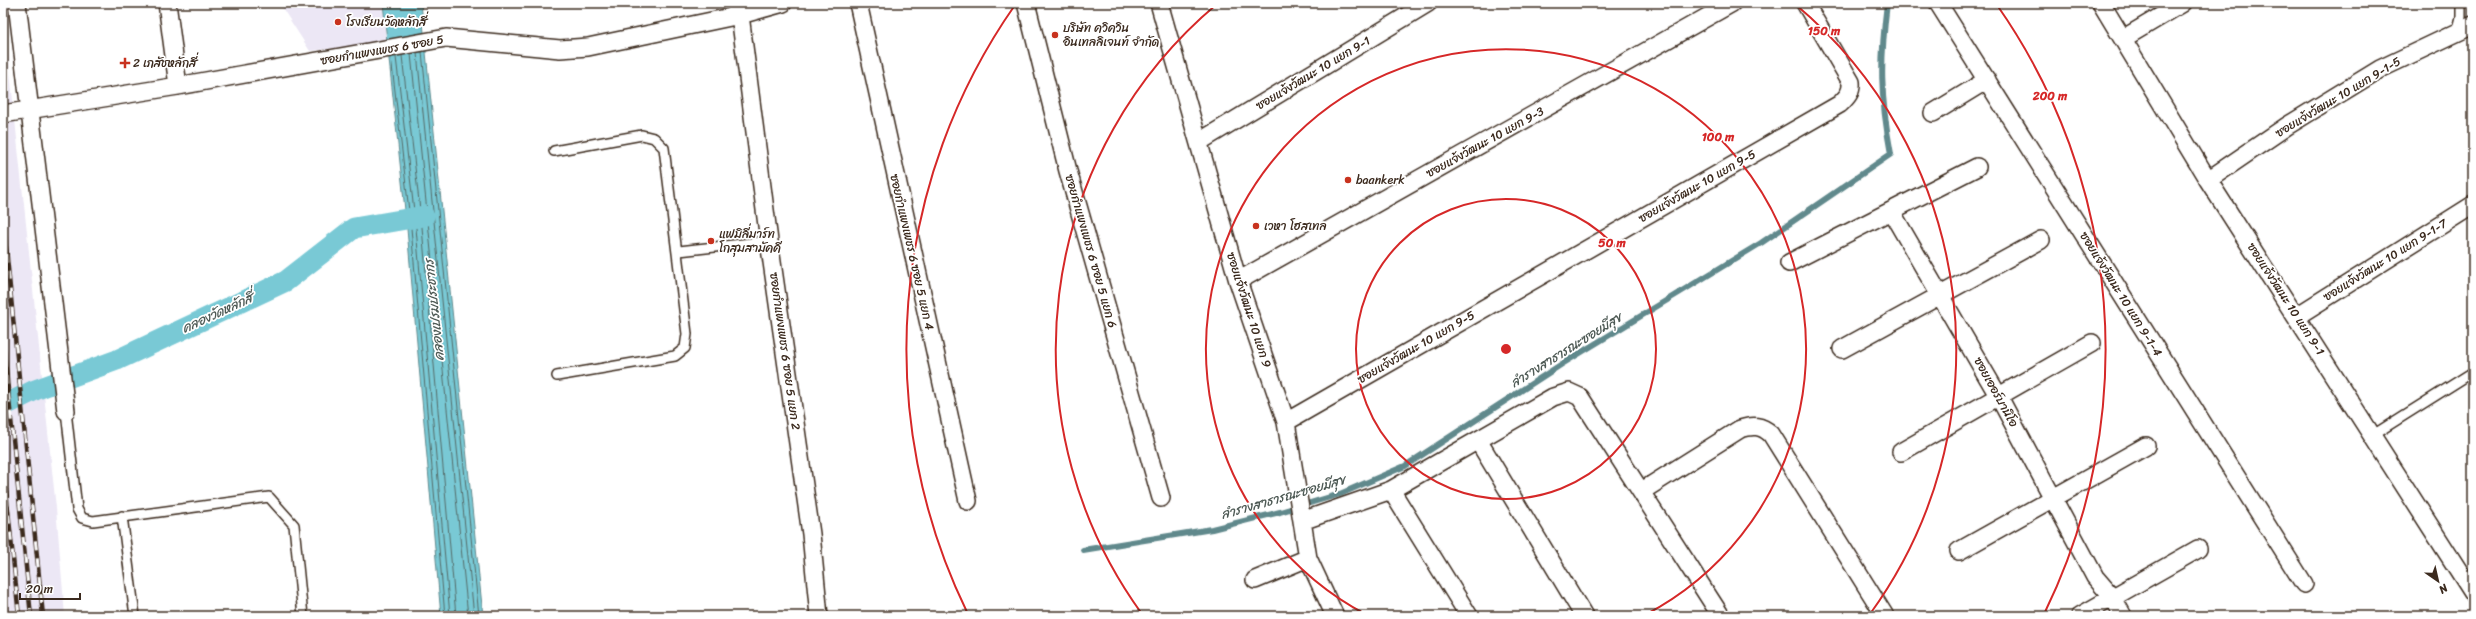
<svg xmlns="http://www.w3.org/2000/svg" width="2476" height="619" viewBox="0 0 2476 619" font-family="Sriracha,'Playpen Sans Thai',sans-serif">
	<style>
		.built { fill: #ece7f5 }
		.water { fill: #79c9d5; stroke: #60898c }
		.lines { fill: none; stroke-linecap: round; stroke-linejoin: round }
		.shore { stroke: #546a67; stroke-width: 1 }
		.stream { stroke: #60898c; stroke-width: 6 }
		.canal { stroke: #79c9d5; stroke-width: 21 }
		.lane-casing { stroke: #3b2a1e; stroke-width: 12 }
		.street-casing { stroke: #3b2a1e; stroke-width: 20 }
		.lane { stroke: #fff; stroke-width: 9 }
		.street { stroke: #fff; stroke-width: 17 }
		.rail-casing { stroke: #3b2a1e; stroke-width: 4.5 }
		.rail { stroke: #fff; stroke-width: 3; stroke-dasharray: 9; stroke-linecap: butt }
		.ring { fill: none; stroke: #d62828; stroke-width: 2 }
		.poi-dot { fill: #c8321e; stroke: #fff; stroke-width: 1.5 }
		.labels { text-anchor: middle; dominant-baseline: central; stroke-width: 3.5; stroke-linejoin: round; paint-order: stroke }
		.poi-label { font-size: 12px; fill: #3b2a1e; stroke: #fff; text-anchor: start }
		.street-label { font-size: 12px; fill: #3b2a1e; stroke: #fff }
		.water-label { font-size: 13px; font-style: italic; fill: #4e5a55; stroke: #fff }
		.centre { fill: #d62828; stroke: #fff; stroke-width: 2 }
		.ring-label { font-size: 12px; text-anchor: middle; font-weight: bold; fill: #d62828; stroke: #fff; stroke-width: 3.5; stroke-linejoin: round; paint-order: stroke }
	</style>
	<rect width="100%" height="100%" fill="#fff"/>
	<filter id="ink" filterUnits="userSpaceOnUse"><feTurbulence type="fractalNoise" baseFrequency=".025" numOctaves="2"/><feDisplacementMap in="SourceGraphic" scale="8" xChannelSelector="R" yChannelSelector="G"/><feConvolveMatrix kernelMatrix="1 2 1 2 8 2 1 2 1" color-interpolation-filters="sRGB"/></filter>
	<g filter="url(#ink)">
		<!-- built -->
		<path class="built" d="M279 3H383L386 42 310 51Z
			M3 6 56 508 65 616H3Z"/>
		<!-- water -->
		<path class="water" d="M383 3H421L483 616H441L407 229Z"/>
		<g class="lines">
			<!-- shore -->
			<path class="shore" d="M422 52 479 616
				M417 53 474 616
				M411 54 468 616
				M402 56 422 227 456 616
				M391 57 411 228 445 616
				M396 57 416 228 450 616"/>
			<!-- stream -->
			<path class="stream" d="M1083 550 1212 529 1280 512 1340 494 1405 466 1562 364 1761 243 1891 154C1880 96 1880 61 1887 3"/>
			<!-- canal -->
			<path class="canal" d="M3 406 35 390 117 360 286 281 354 228 424 216"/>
			<!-- lane casing -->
			<g class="lane-casing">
				<path id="lane" d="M2457 33 2461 17V3
					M554 151 642 135 654 138 664 148 687 334 685 348 675 356 557 376
					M679 251 769 241
					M66 411 77 509 82 518 93 521 269 497 294 525 303 616
					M2373 435 2473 372
					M122 516 135 616"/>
			</g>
			<!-- street casing -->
			<g class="street-casing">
				<path id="street" d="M17 3 66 411
					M167 3 178 86
					M735 3 740 15 769 241 811 534 819 616
					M858 3 968 501
					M1026 3 1068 171 1161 498
					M1159 3 1238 281 1286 422 1308 558 1335 616
					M1938 3 2304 584
					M2101 3 2208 180 2473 593
					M2124 38 2183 3
					M1933 113 1987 80
					M3 114 178 86 446 38 560 49 588 47 740 15 783 3
					M1199 142 1428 3
					M2208 180 2287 126 2380 69 2473 25
					M1891 211 1999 397 2095 577 2113 598 2123 616
					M1789 263 1977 167
					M1238 281 1732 3
					M2297 316 2473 205
					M1842 349 2041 240
					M1286 422 1840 104C1847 97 1852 92 1851 82L1805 3
					M1479 442 1584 616
					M1901 452 2092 343
					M1391 490 1469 616
					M1642 491 1740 429C1753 425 1761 425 1771 434L1885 616
					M1302 521 1391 490 1553 397 1569 392 1580 397 1721 616
					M1959 551 2146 446
					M1255 580 1308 558
					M2080 616 2198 549"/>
			</g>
			<!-- lane -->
			<use href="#lane" class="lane"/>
			<!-- street -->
			<use href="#street" class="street"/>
			<!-- rail casing -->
			<g class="rail-casing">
				<path id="rail" d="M3 218 43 616
					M3 340 31 616
					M3 461 19 616
					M3 583 6 616"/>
			</g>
			<!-- rail -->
			<use href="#rail" class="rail"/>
		</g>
	</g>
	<!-- distance rings -->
	<g class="ring">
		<circle cx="1506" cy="349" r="150"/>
		<path d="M1367 615A300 300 0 1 1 1645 615"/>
		<path d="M1142 614A450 450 0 0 1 1217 4M1795 4A450 450 0 0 1 1870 614"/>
		<path d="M967 612A600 600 0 0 1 1015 5M1997 5A600 600 0 0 1 2045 612"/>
	</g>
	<!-- markers -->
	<g class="poi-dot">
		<circle cx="338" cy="22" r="4"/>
		<circle cx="1055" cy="35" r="4"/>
		<path d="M123 57h4v4h4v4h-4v4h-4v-4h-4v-4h4z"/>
		<circle cx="1348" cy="180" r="4"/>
		<circle cx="1256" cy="226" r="4"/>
		<circle cx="711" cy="241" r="4"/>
	</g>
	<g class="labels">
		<!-- poi labels -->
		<g class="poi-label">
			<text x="346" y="22">โรงเรียนวัดหลักสี่</text>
			<text x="1063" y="28">บริษัท ควิควิน<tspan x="1063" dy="14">อินเทลลิเจนท์ จำกัด</tspan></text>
			<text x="133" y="63">2 เภสัชหลักสี่</text>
			<text x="1356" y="180">baankerk</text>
			<text x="1264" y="226">เวหา โฮสเทล</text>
			<text x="719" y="234">แฟมิลี่มาร์ท<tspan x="719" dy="14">โกสุมสามัคคี</tspan></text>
		</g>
		<!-- street labels -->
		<g class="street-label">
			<text transform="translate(382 50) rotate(-10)">ซอยกำแพงเพชร 6 ซอย 5</text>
			<text transform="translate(1313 73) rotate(-31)">ซอยแจ้งวัฒนะ 10 แยก 9-1</text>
			<text transform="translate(2338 97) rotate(-31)">ซอยแจ้งวัฒนะ 10 แยก 9-1-5</text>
			<text transform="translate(1485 142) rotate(-29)">ซอยแจ้งวัฒนะ 10 แยก 9-3</text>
			<text transform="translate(1697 186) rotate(-30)">ซอยแจ้งวัฒนะ 10 แยก 9-5</text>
			<text transform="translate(1091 251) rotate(74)">ซอยกำแพงเพชร 6 ซอย 5 แยก 6</text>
			<text transform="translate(912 252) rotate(77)">ซอยกำแพงเพชร 6 ซอย 5 แยก 4</text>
			<text transform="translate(2385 260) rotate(-32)">ซอยแจ้งวัฒนะ 10 แยก 9-1-7</text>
			<text transform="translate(2121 294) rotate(58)">ซอยแจ้งวัฒนะ 10 แยก 9-1-4</text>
			<text transform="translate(2286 299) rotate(57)">ซอยแจ้งวัฒนะ 10 แยก 9-1</text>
			<text transform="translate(1249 310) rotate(72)">ซอยแจ้งวัฒนะ 10 แยก 9</text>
			<text transform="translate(1416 347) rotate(-30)">ซอยแจ้งวัฒนะ 10 แยก 9-5</text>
			<text transform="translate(785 351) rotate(82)">ซอยกำแพงเพชร 6 ซอย 5 แยก 2</text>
			<text transform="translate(1996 392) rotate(61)">ซอยเออร์บานิโอ</text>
		</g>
		<!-- water labels -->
		<g class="water-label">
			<text transform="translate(434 310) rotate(-96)">คลองเปรมประชากร</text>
			<text transform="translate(217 313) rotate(-25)">คลองวัดหลักสี่</text>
			<text transform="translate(1566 350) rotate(-32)">ลำรางสาธารณะซอยมีสุข</text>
			<text transform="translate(1283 497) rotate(-16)">ลำรางสาธารณะซอยมีสุข</text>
		</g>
	</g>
	<circle cx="1506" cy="349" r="6" class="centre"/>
	<g class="ring-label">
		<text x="1824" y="35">150 m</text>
		<text x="2050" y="100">200 m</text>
		<text x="1718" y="141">100 m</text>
		<text x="1612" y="247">50 m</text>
	</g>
	<!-- margin -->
	<rect width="2476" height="619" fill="none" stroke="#fff" stroke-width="16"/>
	<rect x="8" y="8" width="2460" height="603" fill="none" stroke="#3b2a1e" stroke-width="1.5" filter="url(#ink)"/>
	<!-- north arrow -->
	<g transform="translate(2438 581) rotate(146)" stroke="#ffffff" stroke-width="3" paint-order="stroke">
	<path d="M0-3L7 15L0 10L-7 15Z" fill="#3b2a1e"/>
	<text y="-6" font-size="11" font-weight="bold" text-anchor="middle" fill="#3b2a1e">N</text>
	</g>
	<!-- scale -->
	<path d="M20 593v6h60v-6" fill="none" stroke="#3b2a1e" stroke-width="2"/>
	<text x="26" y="593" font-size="12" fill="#3b2a1e" stroke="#ffffff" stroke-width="3" paint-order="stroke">20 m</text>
</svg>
